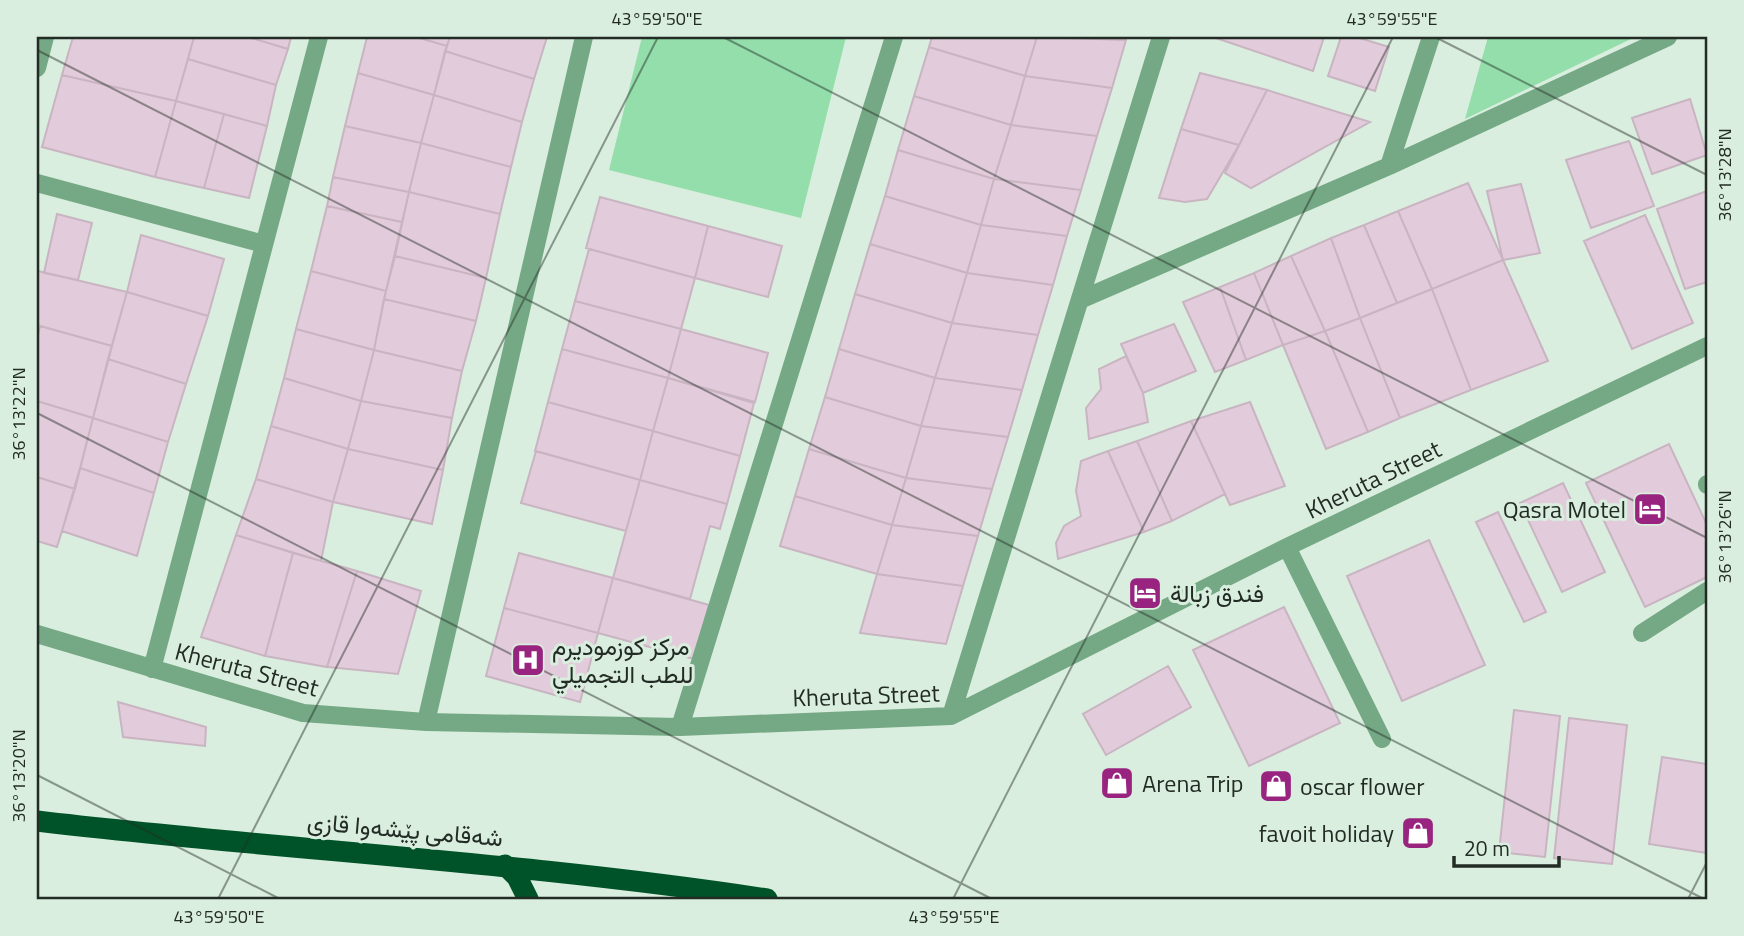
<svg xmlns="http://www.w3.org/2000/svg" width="1744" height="936" viewBox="0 0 1744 936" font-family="'Titillium Web',Vazirmatn,sans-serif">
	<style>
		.green { fill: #93deaa }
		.building { fill: #e2ccdb; stroke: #c9b4c2; stroke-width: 2 }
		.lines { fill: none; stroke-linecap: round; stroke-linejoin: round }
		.minor { stroke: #75a884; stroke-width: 18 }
		.highway { stroke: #005329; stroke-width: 21 }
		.ticks { fill: none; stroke: #232b25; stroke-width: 2; stroke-opacity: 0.45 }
		.labels { text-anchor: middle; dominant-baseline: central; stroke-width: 6; stroke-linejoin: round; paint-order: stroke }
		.street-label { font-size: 24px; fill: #232b25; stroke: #d9eede }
		.poi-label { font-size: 24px; fill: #232b25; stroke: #d9eede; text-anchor: start }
		.neatline { fill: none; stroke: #232b25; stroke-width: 2.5 }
		.ticks-label { font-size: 18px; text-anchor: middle; fill: #232b25 }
	</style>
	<rect width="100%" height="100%" fill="#d9eede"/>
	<!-- green -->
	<path class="green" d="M642 37H846L801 218 609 170Z
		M1488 37H1635L1465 119Z"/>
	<!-- building -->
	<path class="building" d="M73 37H194L176 101 62 75Z
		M194 37H248L288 49 276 85 188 59Z
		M248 37H291L288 49Z
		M367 37H416L447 46 434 95 358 73Z
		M416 37H450L447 46Z
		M450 37H547L534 79 445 51Z
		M932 37H1037L1025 76 929 47Z
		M1037 37 1126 40 1112 88 1025 76Z
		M1213 37H1324L1313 71Z
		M1341 37H1356L1389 47 1375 91 1328 76Z
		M929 47 1025 76 1011 125 914 96Z
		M445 51 534 79 522 122 434 95Z
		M188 59 276 85 267 126 176 101Z
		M358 73 434 95 421 143 345 126Z
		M1200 73 1267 90 1239 145 1181 129Z
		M62 75 176 101 155 177 42 147Z
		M1025 76 1112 88 1097 136 1011 125Z
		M1267 90 1370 122 1251 188 1225 173Z
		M434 95 522 122 511 167 421 143Z
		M914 96 1011 125 994 179 898 150Z
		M1690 99 1707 155 1652 174 1632 118Z
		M176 101 224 114 204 188 155 177Z
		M224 114 267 126 249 198 204 188Z
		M1011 125 1097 136 1081 190 994 179Z
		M345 126 421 143 409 192 333 177Z
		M1181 129 1239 145 1207 199 1185 202 1159 198Z
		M1629 141 1654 206 1591 228 1566 160Z
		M421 143 511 167 500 214 409 192Z
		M898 150 994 179 981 225 885 196Z
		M333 177 409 192 402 222 327 206Z
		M994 179 1081 190 1067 236 981 225Z
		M1468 183 1503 260 1432 289 1398 211Z
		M1521 184 1540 253 1503 260 1487 191Z
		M1707 191V282L1685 289 1657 209Z
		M409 192 500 214 486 278 395 256Z
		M885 196 981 225 967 273 870 244Z
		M600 197 708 226 695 278 586 248Z
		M327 206 402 222 386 291 311 271Z
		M1398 211 1432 289 1397 303 1364 225Z
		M57 214 92 223 78 280 44 273Z
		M1645 215 1693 323 1632 349 1584 241Z
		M981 225 1067 236 1053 285 967 273Z
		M1364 225 1397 303 1360 318 1331 238Z
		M708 226 782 246 768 297 695 278Z
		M141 235 224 259 208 316 127 292Z
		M1331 238 1360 318 1325 331 1291 256Z
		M870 244 967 273 952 323 855 294Z
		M589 249 695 278 681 329 575 301Z
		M395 256 486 278 476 321 384 299Z
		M1291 256 1325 331 1283 345 1254 273Z
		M1503 260 1548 361 1471 390 1432 289Z
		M38 271 127 292 112 346 37 325Z
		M311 271 386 291 374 350 296 329Z
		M967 273 1053 285 1038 335 952 323Z
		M1254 273 1283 345 1246 360 1220 287Z
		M1220 287 1246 360 1215 372 1183 302Z
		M1432 289 1471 390 1400 418 1360 318Z
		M127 292 208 316 186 384 108 359Z
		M855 294 952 323 935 378 839 349Z
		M384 299 476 321 462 371 374 350Z
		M575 301 681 329 668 378 562 349Z
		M1360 318 1400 418 1368 432 1325 331Z
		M952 323 1038 335 1022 390 935 378Z
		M1174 324 1196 371 1143 393 1121 344Z
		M40 326 112 346 93 418 37 401V340Z
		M296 329 374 350 361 401 284 378Z
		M681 329 768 353 755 402 668 378Z
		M1325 331 1368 432 1326 449 1283 345Z
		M562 349 668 378 653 431 548 402Z
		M839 349 935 378 921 426 825 397Z
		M374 350 462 371 452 418 361 401Z
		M1126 356 1143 393 1148 422 1089 439 1086 408 1101 389 1099 369Z
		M108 359 186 384 168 442 93 418Z
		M284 378 361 401 348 449 271 426Z
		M668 378 754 403 740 456 653 431Z
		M935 378 1022 390 1008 437 921 426Z
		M825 397 921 426 906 478 809 449Z
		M37 401 93 418 75 489 37 477Z
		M361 401 452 418 443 470 348 449Z
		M548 402 653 431 640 480 535 451Z
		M1250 402 1285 486 1230 505 1191 421Z
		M93 418 168 442 154 493 80 468Z
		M1191 421 1225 494 1172 521 1137 441Z
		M271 426 348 449 333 502 256 479Z
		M921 426 1008 437 992 489 906 478Z
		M653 431 740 456 727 504 640 480Z
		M1137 441 1172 521 1144 532 1108 451Z
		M1669 444 1707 525V577L1645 607 1586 483Z
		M348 449 443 470 432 524 333 502Z
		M809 449 906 478 892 525 795 496Z
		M536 451 640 480 626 531 521 503Z
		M1108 451 1144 532 1058 559 1056 543 1064 526 1081 516 1076 491 1081 461Z
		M80 468 154 493 137 556 62 531Z
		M37 477 75 489 57 547 37 541Z
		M906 478 992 489 978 536 892 525Z
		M256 479 333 502 321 561 236 535Z
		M640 480 727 504 720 529 710 526 690 599 613 578Z
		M1563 483 1605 572 1562 592 1520 503Z
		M795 496 892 525 877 574 780 546Z
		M1498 512 1546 612 1524 622 1476 522Z
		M892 525 978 536 963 586 877 574Z
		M236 535 293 553 265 656 201 637Z
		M1429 540 1485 665 1402 701 1347 576Z
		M293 553 357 571 327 667 265 656Z
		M519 553 613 578 598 633 504 608Z
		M357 571 421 591 398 674 327 667Z
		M877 574 963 586 946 644 860 633Z
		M613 578 709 605 694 659 598 633Z
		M1284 607 1340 723 1249 766 1193 650Z
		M504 608 598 633 580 702 486 676Z
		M1168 666 1191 707 1106 755 1083 714Z
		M118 702 206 727 205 746 123 737Z
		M1514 710 1560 716 1545 857 1499 852Z
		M1569 718 1627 725 1612 864 1554 858Z
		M1662 757 1707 764V853L1649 844Z"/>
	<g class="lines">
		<!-- minor -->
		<path class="minor" d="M37 68 45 37
			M1389 166 1431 37
			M37 183 264 244
			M1080 300 1389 166 1668 37
			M1707 484V485
			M1287 547 1382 739
			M1642 633 1707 591
			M37 634 303 713 426 722 680 727 951 716 1287 547 1707 346
			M152 669 319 37
			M951 716 1161 37
			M426 722 584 37
			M680 727 894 37"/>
		<!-- highway -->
		<path class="highway" d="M37 821C280 850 525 862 767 899
			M505 865 517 877 528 899"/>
	</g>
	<!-- ticks -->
	<path class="ticks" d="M723 37 1707 538M1435 37 1707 175M37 50 1704 899M37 413 992 899M37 775 280 899M218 899 658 37M953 899 1393 37M1688 899 1707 862"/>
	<!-- icons -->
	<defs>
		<g id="hotel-square" transform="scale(1.75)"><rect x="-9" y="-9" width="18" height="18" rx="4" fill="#992480" stroke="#d9eede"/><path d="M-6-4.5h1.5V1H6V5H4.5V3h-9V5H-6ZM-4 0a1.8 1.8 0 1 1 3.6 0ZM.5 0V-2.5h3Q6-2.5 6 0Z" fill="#fff"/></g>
		<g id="hospital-square" transform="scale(1.75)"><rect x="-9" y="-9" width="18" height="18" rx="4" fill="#992480" stroke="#d9eede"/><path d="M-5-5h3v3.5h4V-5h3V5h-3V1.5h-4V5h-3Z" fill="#fff"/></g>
		<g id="shop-square" transform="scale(1.75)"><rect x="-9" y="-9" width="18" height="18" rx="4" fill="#992480" stroke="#d9eede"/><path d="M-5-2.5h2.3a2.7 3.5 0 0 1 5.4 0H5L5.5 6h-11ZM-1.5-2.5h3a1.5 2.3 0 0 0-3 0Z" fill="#fff"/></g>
	</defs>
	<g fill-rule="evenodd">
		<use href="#hotel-square" x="1650" y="509"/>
		<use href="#hotel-square" x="1145" y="593"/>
		<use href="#hospital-square" x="528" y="660"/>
		<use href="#shop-square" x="1117" y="783"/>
		<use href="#shop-square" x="1276" y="786"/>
		<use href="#shop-square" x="1418" y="833"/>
	</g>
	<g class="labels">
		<!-- street labels -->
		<g class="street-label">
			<text transform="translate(1373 479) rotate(-26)">Kheruta Street</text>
			<text transform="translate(247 669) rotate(15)">Kheruta Street</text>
			<text transform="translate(866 695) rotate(-2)">Kheruta Street</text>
			<text transform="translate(405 829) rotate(5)">شەقامی پێشەوا قازی</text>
		</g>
		<!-- poi labels -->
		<g class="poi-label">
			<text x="1626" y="509" text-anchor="end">Qasra Motel</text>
			<text x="1170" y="593">فندق زبالة</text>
			<text x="552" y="646">مركز كوزموديرم<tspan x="552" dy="28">للطب التجميلي</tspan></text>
			<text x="1142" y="783">Arena Trip</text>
			<text x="1300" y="786">oscar flower</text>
			<text x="1394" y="833" text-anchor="end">favoit holiday</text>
		</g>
	</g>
	<!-- border -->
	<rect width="1744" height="936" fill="none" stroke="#d9eede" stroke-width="77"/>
	<!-- scale -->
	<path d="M1454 856v10h105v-10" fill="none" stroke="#232b25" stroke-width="3.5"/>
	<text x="1464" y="856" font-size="21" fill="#232b25" stroke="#d9eede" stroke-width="5" paint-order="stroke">20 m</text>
	<rect x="38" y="38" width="1668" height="860" class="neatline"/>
	<g class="ticks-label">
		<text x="657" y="25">43°59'50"E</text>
		<text x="1392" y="25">43°59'55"E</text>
		<text transform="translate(1725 175) rotate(-90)" y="6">36°13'28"N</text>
		<text transform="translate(19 414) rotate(-90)" y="6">36°13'22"N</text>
		<text transform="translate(1725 537) rotate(-90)" y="6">36°13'26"N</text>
		<text transform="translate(19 776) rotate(-90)" y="6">36°13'20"N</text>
		<text x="219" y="923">43°59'50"E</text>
		<text x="954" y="923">43°59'55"E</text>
	</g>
</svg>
